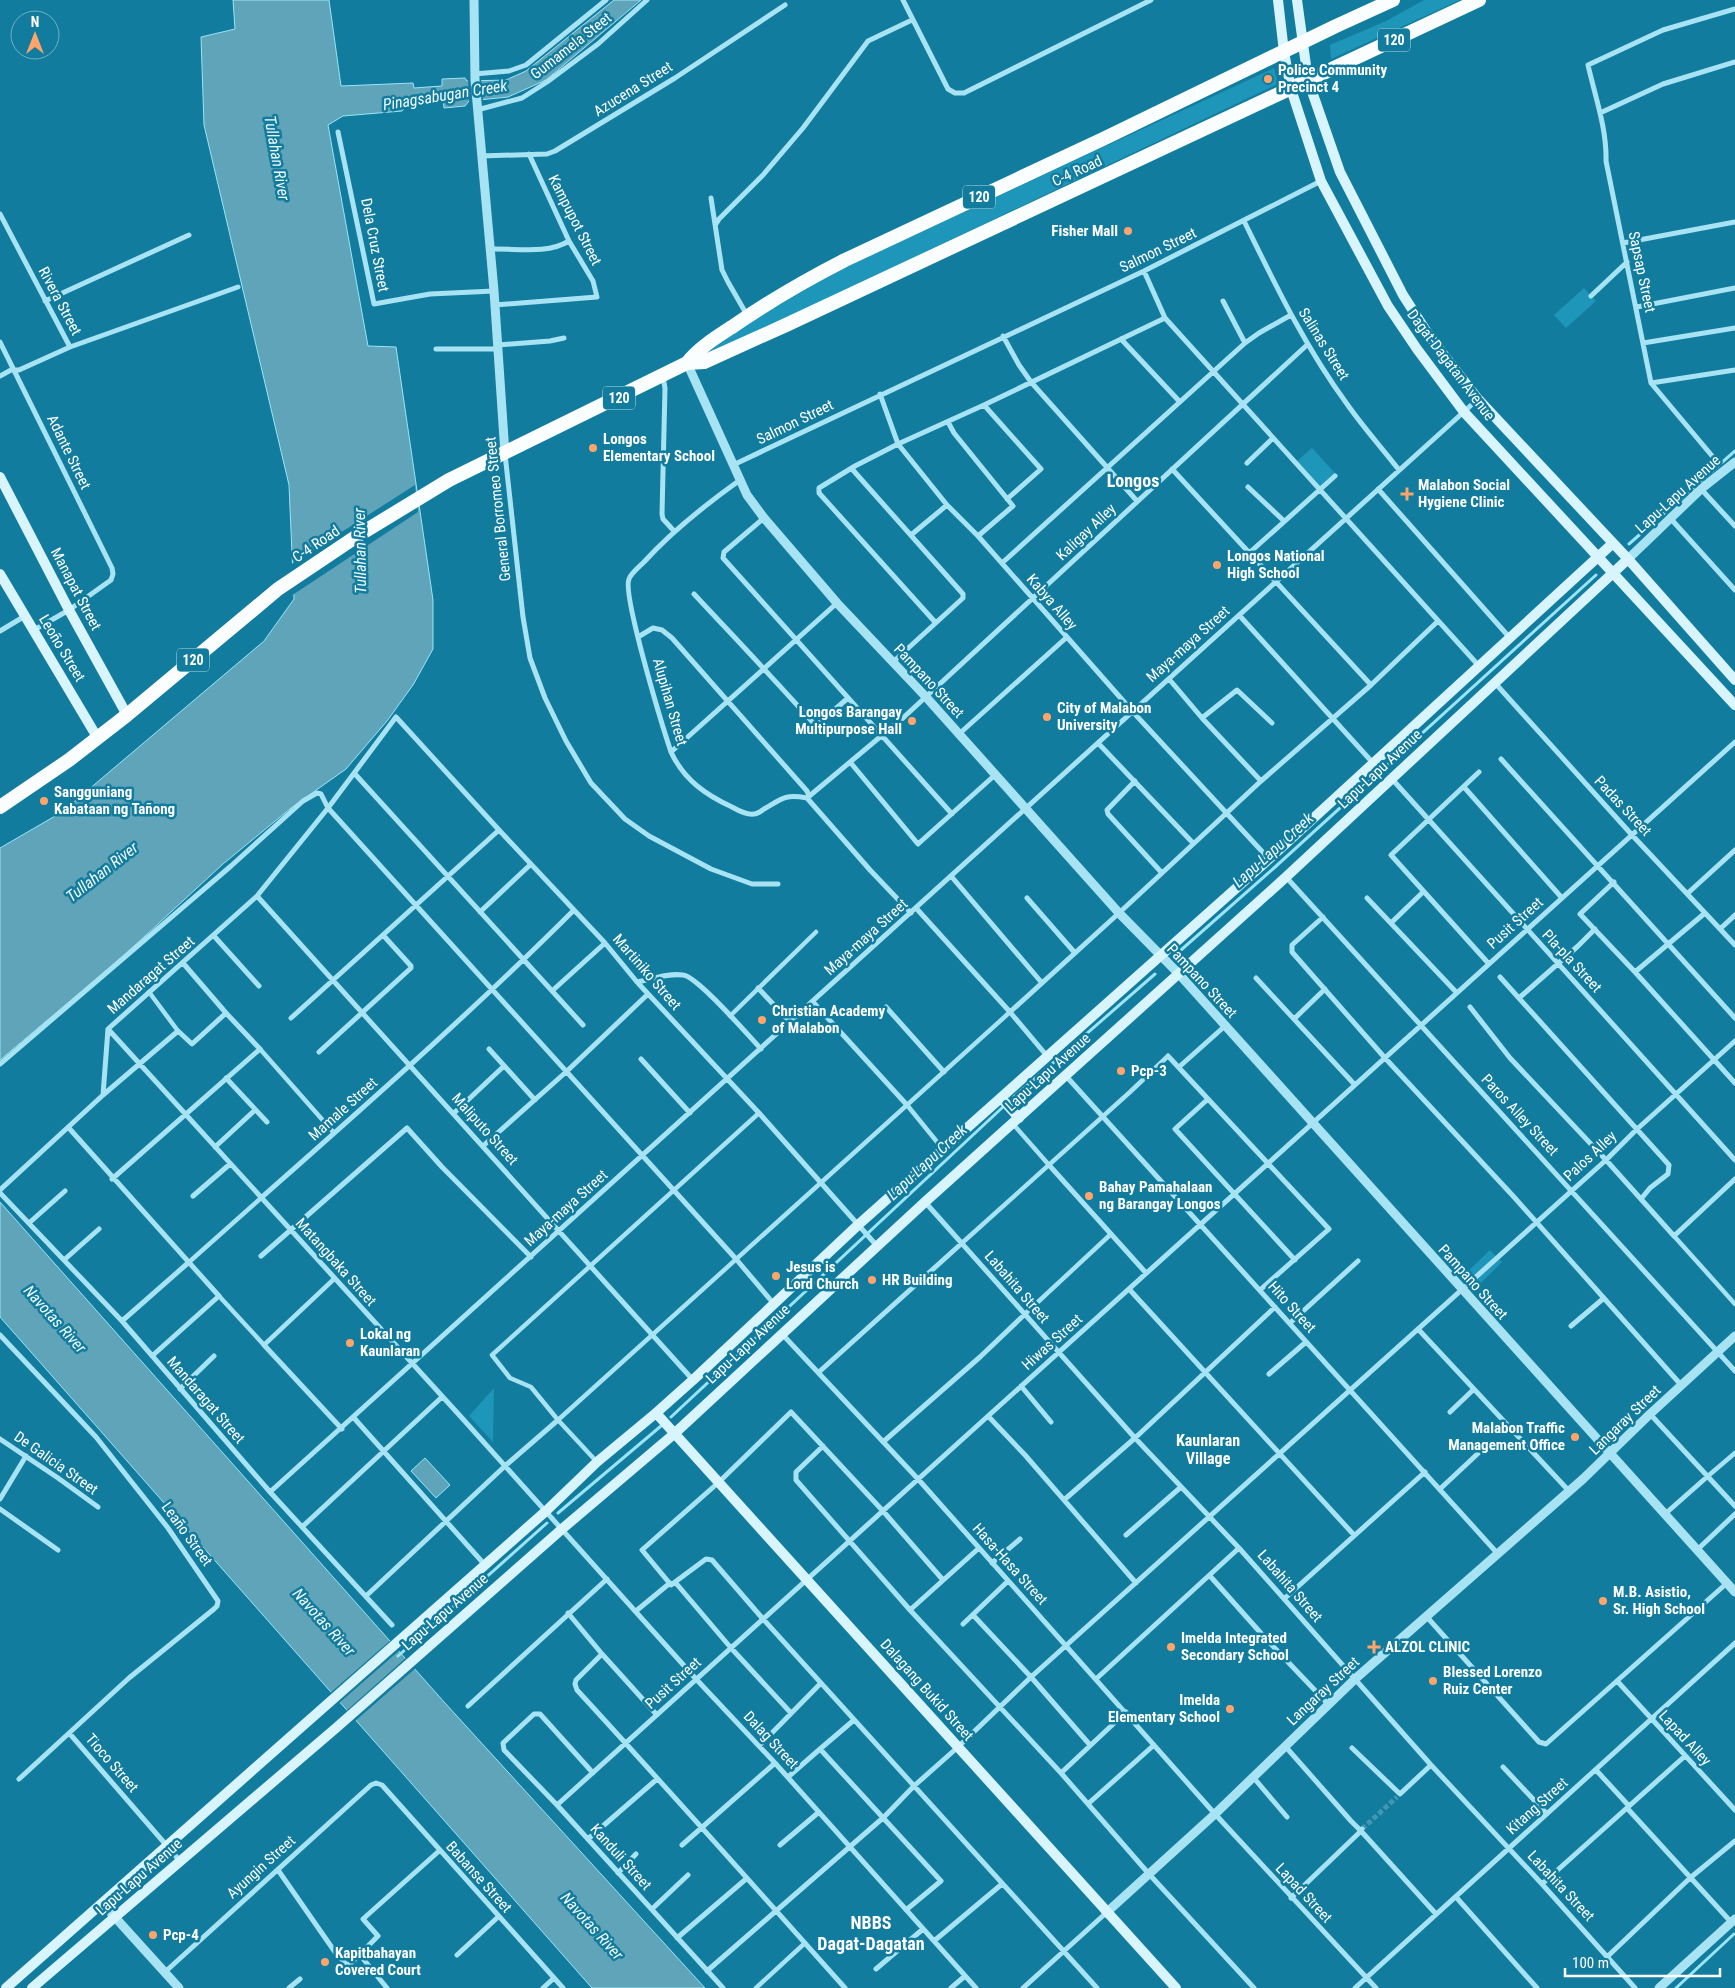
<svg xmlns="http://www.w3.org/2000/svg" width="1735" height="1988" viewBox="0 0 1735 1988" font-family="'Roboto Condensed',sans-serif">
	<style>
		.green { fill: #1e96b9 }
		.water { fill: #60a4ba; stroke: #9ae4f7 }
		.pier { fill: #127c9e }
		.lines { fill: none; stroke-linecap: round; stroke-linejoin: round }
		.stream { stroke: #9ae4f7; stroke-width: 3 }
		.minor-tunnel { stroke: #4196b1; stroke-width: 5; stroke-dasharray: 5 2.5; stroke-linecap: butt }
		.pedestrian { stroke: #a8e3f4; stroke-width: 4.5 }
		.minor { stroke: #a8e3f4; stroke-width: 5 }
		.tertiary { stroke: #a8e3f4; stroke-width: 9 }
		.secondary { stroke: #d8f4fd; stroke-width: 10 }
		.trunk { stroke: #fafeff; stroke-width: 14 }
		.poi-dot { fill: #ffa56b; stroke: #127c9e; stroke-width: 2 }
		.labels { text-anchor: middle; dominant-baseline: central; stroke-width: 5; stroke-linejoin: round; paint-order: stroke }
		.shield { fill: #127c9e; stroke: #b8d8e2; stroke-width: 1 }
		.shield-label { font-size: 14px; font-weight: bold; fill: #fff }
		.street-label { font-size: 15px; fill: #fff; stroke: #127c9e }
		.poi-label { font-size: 15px; font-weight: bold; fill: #fff; stroke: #127c9e; text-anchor: start }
		.water-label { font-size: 16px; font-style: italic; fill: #f0fbfe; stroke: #127c9e }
		.neighbourhood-label { font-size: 16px; font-weight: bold; fill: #fff; stroke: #127c9e }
		.quarter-label { font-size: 18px; font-weight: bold; fill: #fff; stroke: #127c9e }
	</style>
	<rect width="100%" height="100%" fill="#127c9e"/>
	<!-- green -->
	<path class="green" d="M1424 0H1460L1331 59 1330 45 1386 21Z
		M1274 68 1278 84 702 358V356L760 316 843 268Z
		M1584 288 1596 301 1566 328 1554 315Z
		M1312 448 1335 473 1320 487 1297 461Z
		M1490 1250 1502 1262 1476 1288 1463 1276Z
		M494 1388 493 1442 469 1416Z"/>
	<!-- water -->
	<path class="water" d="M233 0H329L341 86 413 83 414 88 442 86V79L465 78 467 81 506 80 526 71 614 0H641L546 80 508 97 469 101 465 106 444 108 443 100 407 105 402 111 343 116 328 125 368 346 396 347 433 600V649L413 685 387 721 346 769 291 808 223 864 120 959 0 1060V848L62 812 264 641 294 599 289 485 204 125 201 37 235 29Z
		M0 1202 445 1703 705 1988H592L0 1317Z
		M425 1458 450 1485 436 1498 411 1471Z"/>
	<!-- pier -->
	<path class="pier" d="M481 79 483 101 469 102 468 80Z
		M415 485 418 512 291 596 290 565Z
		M392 1639 401 1649 338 1704 329 1694Z
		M408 1656 417 1667 354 1722 345 1712Z"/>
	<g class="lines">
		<!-- stream -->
		<path class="stream" d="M1629 544 1735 451
			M1181 950 1274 868 1596 575
			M1014 1097 1155 974
			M671 1417 1004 1106
			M558 1513 661 1426
			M398 1656 547 1523
			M1676 1988 1734 1934"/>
		<!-- minor-tunnel -->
		<path class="minor-tunnel" d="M1362 1829 1397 1797"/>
		<!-- pedestrian -->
		<path class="pedestrian" d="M149 992 178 1031
			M730 1016 816 932
			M260 1049 334 1133
			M907 1105 942 1148
			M1013 1124 1049 1165
			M1674 1236 1735 1304
			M962 1243 1130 1092 1168 1056
			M188 1263 261 1198
			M219 1296 264 1345 334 1279
			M1025 1314 1111 1234
			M558 1420 1010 1012
			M597 1462 558 1420 531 1387 510 1378 492 1355 759 1113
			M1708 1476 1735 1453
			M756 1988 805 1943"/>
		<!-- minor -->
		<path class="minor" d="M903 0 948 89 955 93H964L1151 0
			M474 74 509 71 526 65 606 0
			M477 110 522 98 547 82 598 44 647 0
			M1600 113 1663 84 1735 62
			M338 132 374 304 430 294 494 291
			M481 156 547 154 555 151 675 78 785 5
			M711 198 722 270 728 282 747 315
			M0 214 70 347
			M1244 221C1275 284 1305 347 1347 404 1363 427 1382 448 1399 470
			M716 224 719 219 763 175 803 128 868 41 912 20
			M1623 243 1735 222
			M490 249C516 248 546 255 569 241
			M1144 271 1165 318 1479 666
			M1591 296 1627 262
			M45 301 189 235
			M1223 301 1245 343
			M495 305 597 297 593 281 569 241 529 154
			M1637 307 1735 288
			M1003 336 1019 365 1031 382 1137 501
			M1121 339 1180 402
			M0 342 112 568 113 574 111 580 69 610 34 630
			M1643 343 1735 328
			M498 345 550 341 564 338
			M436 349H498
			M0 376 11 370H19L70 347 238 287
			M663 377 665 388 662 514 663 519 674 531
			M1651 383 1735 370
			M880 394 898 444 947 505 978 536 1133 712 1269 859
			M984 405 1041 469 1007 499
			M948 422 954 433 1013 506 978 536
			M505 454 523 617 530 658 545 698 566 741 591 783 625 819 649 836 711 869 752 884H778
			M1247 463 1273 438
			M1718 463 1651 383 1606 161C1607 129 1595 96 1588 65L1663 30 1735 9
			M733 465 1144 271 1321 181
			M852 469 963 594V598L893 662
			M1172 469 1371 685
			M740 480C705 505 673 530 644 562 640 566 631 573 629 579 622 594 663 728 671 752 684 780 706 795 732 807 739 811 747 815 754 814 758 814 761 811 764 809 783 798 785 794 807 798L870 870 911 913
			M1248 487 1284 521
			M1378 489 1510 638
			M1701 489 1735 526
			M764 518 724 552 723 558 952 814
			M1671 519 1735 590
			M911 535 947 505
			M1248 554 1335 476
			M1002 563 1245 343 1259 333 1291 315
			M694 594C735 638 776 681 816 726L848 698
			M1239 615 1373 763
			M935 622 819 493V488L855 466 898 444 984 405 1165 318
			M0 631 25 616
			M638 637 653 628 662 630 672 638 807 791 809 796
			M1169 679 1202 718 1261 781
			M1495 683 1632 835 1735 945
			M1202 718 1237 690 1272 723
			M959 734 1067 637
			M1098 743 1193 843
			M671 752 837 603
			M1501 759 1735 1018
			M850 762 918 844 995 775
			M1479 772 1391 855 1489 964
			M355 774 583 1025
			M1392 779 1735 1160
			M1135 781 1107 810 1108 814 1162 873
			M1464 787 1562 898
			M807 798 904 717 1308 344
			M951 876 1042 983
			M1286 877 1735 1371
			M1614 882 1580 914 1635 972 1735 1083
			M1688 893 1735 850
			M257 896 693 1380
			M1027 898 1075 953
			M1367 898 1457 993
			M916 908 1010 1012 1047 1056
			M480 912 531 864
			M1323 917 1292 945V952L1385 1058 1514 1197 1682 1386
			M1391 923 1423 892
			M1720 929 1735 915
			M214 936 259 986
			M1635 972 1705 913
			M1500 977 1669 1165 1668 1174 1650 1188 1641 1199
			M1256 978 1355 1085
			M637 982C652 979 668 973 683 975 697 976 748 1035 761 1049
			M758 988 790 1022
			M552 991 605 943
			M1519 998 1578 946 1595 929
			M813 1002 907 1105
			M886 1007 944 1072
			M1470 1007 1510 1058 1606 1160 1674 1236 1735 1179
			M1010 1012 1119 913 1261 781 1371 685 1438 621
			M291 1018 499 830
			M1294 1019 1325 989
			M108 1029 462 1418 696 1679 775 1763 976 1988
			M489 1049 535 1100
			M319 1052 411 968V966L383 935
			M1168 1056 1329 1229 1260 1290
			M641 1059 690 1113
			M0 1064 231 866 303 801 317 793 321 794 328 808 736 1259 774 1304
			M1179 1067 1225 1026
			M1066 1076 1498 1554
			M226 1078 267 1122
			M103 1095 108 1029 257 896 328 808 396 717 499 830 605 943 637 982 759 1113 877 1246
			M1208 1099 1175 1129 1295 1260
			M454 1113 504 1066
			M68 1127 219 1296 152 1356
			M483 1146 566 1072 648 994
			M215 1147 255 1110
			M1049 1165 1146 1273
			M112 1179 260 1049 226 1013 183 963
			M0 1190 103 1095 178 1031 192 1044 226 1013
			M0 1193 122 1321 270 1492 392 1625
			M193 1196 230 1164
			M261 1198C367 1104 474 1010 574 910
			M925 1202 1135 1438 1239 1548 1431 1765 1542 1884 1635 1988
			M29 1223 65 1191
			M261 1256 407 1128 442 1167 531 1257
			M64 1260 99 1229
			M1129 1289 1354 1535
			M122 1321 188 1263
			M1290 1323 1358 1261
			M1571 1326 1604 1298
			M1418 1329 1569 1491
			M782 1334 918 1479 1215 1814 1376 1988
			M0 1335 96 1437 168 1528 218 1601 217 1606 214 1609 129 1678 19 1779
			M264 1345 342 1429
			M819 1372 962 1243
			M1269 1374 1306 1342
			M1021 1386 1051 1422
			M180 1389 214 1356
			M1450 1412 1474 1389
			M1650 1414 1735 1506
			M988 1416 1025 1455 1136 1583
			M354 1418 485 1565
			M0 1439 58 1478 98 1507
			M883 1442 980 1357 1025 1314
			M823 1446 796 1472V1480L910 1610 1061 1773 1149 1874 1254 1988
			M1440 1489 1487 1445
			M270 1492 1478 399
			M0 1499 26 1456
			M1064 1500 1135 1438 1275 1307
			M0 1509 58 1550
			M1665 1514 1708 1476
			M302 1527 442 1397
			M1126 1535 1181 1487
			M1697 1550 1735 1514
			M992 1563 1020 1539
			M1210 1576 1267 1640 1328 1704
			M943 1580 883 1511 791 1412 719 1482 642 1550 671 1585 706 1559 712 1560 763 1619 1097 1988
			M675 1582 731 1648 791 1713
			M366 1596 505 1466 558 1420
			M1284 1599 1425 1472
			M910 1610 979 1548
			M636 1611 670 1583
			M568 1613 602 1654 576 1680 575 1684 577 1690C667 1788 756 1888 845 1988
			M973 1615 1031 1677 1090 1745
			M1426 1616 1539 1742 1546 1744 1727 1583
			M963 1624 1008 1581
			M602 1654 657 1715
			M1096 1679 1239 1548
			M1618 1682 1735 1810
			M468 1706 607 1579
			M854 1720 820 1749 941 1881 906 1910
			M70 1734 180 1861
			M759 1746 821 1683
			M1285 1746 1351 1821 1361 1831 1362 1829
			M1352 1748 1400 1794 1431 1765
			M1503 1767 1547 1814
			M1596 1770 1629 1806
			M593 1773 540 1714H534L503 1743 504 1750 557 1805 723 1988
			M1061 1773 1126 1712
			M788 1777 820 1749
			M1253 1777 1287 1817
			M1089 1803 1154 1745
			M557 1805 1735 742
			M1627 1808 1731 1922
			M588 1839 657 1779
			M682 1845 775 1763
			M780 1845 819 1812
			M278 1870 335 1952 348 1966 378 1936 363 1919 439 1851
			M618 1873 636 1854
			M1542 1884 1685 1756
			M1456 1897 1537 1988
			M1291 1898 1361 1831 1436 1914
			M652 1909 688 1875
			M677 1938 746 1879
			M934 1941 1002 1884
			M360 1955 387 1988
			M457 1955 498 1917
			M1608 1956 1690 1878 1735 1841
			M876 1969 923 1929
			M707 1971 884 1817 914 1786 958 1747 1031 1677 1606 1160 1636 1130 1735 1041
			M165 1972 371 1785 376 1783 382 1785 563 1988
			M289 1988 300 1979
			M543 1988 554 1978
			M951 1988 965 1976
			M1023 1988 1106 1913
			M1355 1988 1735 1643"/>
		<!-- tertiary -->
		<path class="tertiary" d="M474 0 475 80 494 291 505 454
			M687 363 747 495 764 518 837 603 926 697 1119 913 1178 973 1735 1592
			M1628 559 1701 489 1735 462
			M103 1904 179 1988
			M1106 1913 1215 1814 1355 1679 1583 1479 1650 1414 1735 1336
			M1659 1988 1735 1919"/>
		<!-- secondary -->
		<path class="secondary" d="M1278 0 1284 52 1291 89 1321 181 1388 306 1417 349 1464 412 1735 705
			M1297 0 1308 80 1340 172 1403 295 1430 337 1478 399 1628 559 1735 680
			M0 477 69 610 127 715
			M0 574 97 737
			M1001 1098 1019 1118
			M656 1413 1176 1988
			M6 1988 546 1511 597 1462 656 1413 693 1380 858 1225 1269 859 1612 544
			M32 1988 336 1728 562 1529 674 1434 925 1202 1286 877 1628 559"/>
		<!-- trunk -->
		<path class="trunk" d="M687 363C699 348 715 338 732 327 768 302 806 280 845 260L1103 139 1336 26 1393 0
			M0 807 69 760 127 715 278 589 357 536 449 480 687 363 704 362 786 325 1479 0"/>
	</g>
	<!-- markers -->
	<g class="poi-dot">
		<circle cx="1268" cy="79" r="5"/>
		<circle cx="1128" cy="231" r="5"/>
		<circle cx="593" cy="448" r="5"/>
		<path d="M1404.5 486.5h5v5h5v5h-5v5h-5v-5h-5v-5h5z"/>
		<circle cx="1217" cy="565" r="5"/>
		<circle cx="1047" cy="717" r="5"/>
		<circle cx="912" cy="721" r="5"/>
		<circle cx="44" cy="801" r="5"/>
		<circle cx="762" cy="1020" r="5"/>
		<circle cx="1121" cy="1071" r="5"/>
		<circle cx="1089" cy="1196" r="5"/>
		<circle cx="776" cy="1276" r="5"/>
		<circle cx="872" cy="1280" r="5"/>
		<circle cx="350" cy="1343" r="5"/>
		<circle cx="1575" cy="1437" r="5"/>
		<circle cx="1603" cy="1601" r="5"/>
		<circle cx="1171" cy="1647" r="5"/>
		<path d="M1371.5 1639.5h5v5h5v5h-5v5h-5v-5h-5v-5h5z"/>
		<circle cx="1433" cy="1681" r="5"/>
		<circle cx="1230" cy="1709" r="5"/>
		<circle cx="153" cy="1935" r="5"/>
		<circle cx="325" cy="1962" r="5"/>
	</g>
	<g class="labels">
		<!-- shield labels -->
		<g class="shield">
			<rect x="1378" y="28.5" width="32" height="23" rx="4"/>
			<rect x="963" y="185.5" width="32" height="23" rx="4"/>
			<rect x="603" y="386.5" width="32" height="23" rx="4"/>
			<rect x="177" y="648.5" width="32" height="23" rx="4"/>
		</g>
		<g class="shield-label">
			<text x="1394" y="40">120</text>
			<text x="979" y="197">120</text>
			<text x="619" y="398">120</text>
			<text x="193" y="660">120</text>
		</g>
		<!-- street labels -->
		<g class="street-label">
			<text transform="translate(571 46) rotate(-38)">Gumamela Steet</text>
			<text transform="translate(633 89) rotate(-32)">Azucena Street</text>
			<text transform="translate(1077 171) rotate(-25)">C-4 Road</text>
			<text transform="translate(575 220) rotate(63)">Kampupot Street</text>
			<text transform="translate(375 245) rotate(79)">Dela Cruz Street</text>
			<text transform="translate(1158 250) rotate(-26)">Salmon Street</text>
			<text transform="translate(1642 272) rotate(78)">Sapsap Street</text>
			<text transform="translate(60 301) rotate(62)">Rivera Street</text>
			<text transform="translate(1324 344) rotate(58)">Salinas Street</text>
			<text transform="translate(1451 365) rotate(53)">Dagat-Dagatan Avenue</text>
			<text transform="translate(795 422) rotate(-26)">Salmon Street</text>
			<text transform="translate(69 452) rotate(64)">Adante Street</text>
			<text transform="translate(1678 494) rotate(-42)">Lapu-Lapu Avenue</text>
			<text transform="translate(498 509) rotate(-96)">General Borromeo Street</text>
			<text transform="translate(1086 532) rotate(-43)">Kaligay Alley</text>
			<text transform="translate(316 544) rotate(-34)">C-4 Road</text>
			<text transform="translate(76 589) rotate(62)">Manapat Street</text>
			<text transform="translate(1052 602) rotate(49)">Kabya Alley</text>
			<text transform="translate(1188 644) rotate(-42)">Maya-maya Street</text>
			<text transform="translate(62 648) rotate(59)">Leoño Street</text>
			<text transform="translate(929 681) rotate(47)">Pampano Street</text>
			<text transform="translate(670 702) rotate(74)">Alupihan Street</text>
			<text transform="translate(1380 769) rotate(-43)">Lapu-Lapu Avenue</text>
			<text transform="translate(1623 806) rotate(47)">Padas Street</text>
			<text transform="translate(1515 923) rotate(-42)">Pusit Street</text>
			<text transform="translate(866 937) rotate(-42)">Maya-maya Street</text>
			<text transform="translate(1572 961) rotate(47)">Pla-pla Street</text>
			<text transform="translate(647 972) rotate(49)">Martiniko Street</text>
			<text transform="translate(151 975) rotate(-41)">Mandaragat Street</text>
			<text transform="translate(1202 981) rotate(47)">Pampano Street</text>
			<text transform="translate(1048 1072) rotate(-42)">Lapu-Lapu Avenue</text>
			<text transform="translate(343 1109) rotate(-42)">Mamale Street</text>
			<text transform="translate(1520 1115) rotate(47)">Paros Alley Street</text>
			<text transform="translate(485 1129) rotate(48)">Maliputo Street</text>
			<text transform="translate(1590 1156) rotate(-43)">Palos Alley</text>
			<text transform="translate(566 1208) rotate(-42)">Maya-maya Street</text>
			<text transform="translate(336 1262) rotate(48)">Matangbaka Street</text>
			<text transform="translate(1473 1282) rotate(48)">Pampano Street</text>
			<text transform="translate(1017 1287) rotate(49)">Labahita Street</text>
			<text transform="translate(1292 1307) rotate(48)">Hito Street</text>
			<text transform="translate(1052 1342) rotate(-42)">Hiwas Street</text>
			<text transform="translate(748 1344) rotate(-43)">Lapu-Lapu Avenue</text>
			<text transform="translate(206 1400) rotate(49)">Mandaragat Street</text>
			<text transform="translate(1625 1420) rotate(-44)">Langaray Street</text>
			<text transform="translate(56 1463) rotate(35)">De Galicia Street</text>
			<text transform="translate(187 1534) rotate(54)">Leaño Street</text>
			<text transform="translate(1010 1564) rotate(48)">Hasa-Hasa Street</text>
			<text transform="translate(1290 1586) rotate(49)">Labahita Street</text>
			<text transform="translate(445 1612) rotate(-41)">Lapu-Lapu Avenue</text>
			<text transform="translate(673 1683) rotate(-42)">Pusit Street</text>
			<text transform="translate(927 1690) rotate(48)">Dalagang Bukid Street</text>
			<text transform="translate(1323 1691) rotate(-43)">Langaray Street</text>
			<text transform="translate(1685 1738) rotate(47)">Lapad Alley</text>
			<text transform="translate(771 1740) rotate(47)">Dalag Street</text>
			<text transform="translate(112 1763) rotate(49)">Tioco Street</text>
			<text transform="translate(1537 1806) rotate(-42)">Kitang Street</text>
			<text transform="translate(621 1857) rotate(48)">Kanduli Street</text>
			<text transform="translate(261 1867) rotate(-42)">Ayungin Street</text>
			<text transform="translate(139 1877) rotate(-41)">Lapu-Lapu Avenue</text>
			<text transform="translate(479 1877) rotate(48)">Babanse Street</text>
			<text transform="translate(1561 1886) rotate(47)">Labahita Street</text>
			<text transform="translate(1304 1893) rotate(47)">Lapad Street</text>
		</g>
		<!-- poi labels -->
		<g class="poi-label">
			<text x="1278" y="70">Police Community<tspan x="1278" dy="17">Precinct 4</tspan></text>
			<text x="1118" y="231" text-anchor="end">Fisher Mall</text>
			<text x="603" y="439">Longos<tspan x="603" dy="17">Elementary School</tspan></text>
			<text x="1418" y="485">Malabon Social<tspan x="1418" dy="17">Hygiene Clinic</tspan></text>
			<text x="1227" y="556">Longos National<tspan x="1227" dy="17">High School</tspan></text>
			<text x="1057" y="708">City of Malabon<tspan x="1057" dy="17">University</tspan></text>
			<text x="902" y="712" text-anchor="end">Longos Barangay<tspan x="902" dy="17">Multipurpose Hall</tspan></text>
			<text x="54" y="792">Sangguniang<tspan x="54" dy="17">Kabataan ng Tañong</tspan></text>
			<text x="772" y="1011">Christian Academy<tspan x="772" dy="17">of Malabon</tspan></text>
			<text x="1131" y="1071">Pcp-3</text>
			<text x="1099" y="1187">Bahay Pamahalaan<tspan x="1099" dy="17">ng Barangay Longos</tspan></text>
			<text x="786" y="1267">Jesus is<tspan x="786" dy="17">Lord Church</tspan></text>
			<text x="882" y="1280">HR Building</text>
			<text x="360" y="1334">Lokal ng<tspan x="360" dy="17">Kaunlaran</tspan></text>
			<text x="1565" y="1428" text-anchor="end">Malabon Traffic<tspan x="1565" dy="17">Management Office</tspan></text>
			<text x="1613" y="1592">M.B. Asistio,<tspan x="1613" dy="17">Sr. High School</tspan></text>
			<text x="1181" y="1638">Imelda Integrated<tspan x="1181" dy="17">Secondary School</tspan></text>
			<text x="1385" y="1647">ALZOL CLINIC</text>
			<text x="1443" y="1672">Blessed Lorenzo<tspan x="1443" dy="17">Ruiz Center</tspan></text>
			<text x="1220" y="1700" text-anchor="end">Imelda<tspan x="1220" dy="17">Elementary School</tspan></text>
			<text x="163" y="1935">Pcp-4</text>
			<text x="335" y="1953">Kapitbahayan<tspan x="335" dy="17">Covered Court</tspan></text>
		</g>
		<!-- water labels -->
		<g class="water-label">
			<text transform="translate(445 95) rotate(-9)">Pinagsabugan Creek</text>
			<text transform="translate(277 158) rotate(80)">Tullahan River</text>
			<text transform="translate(360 551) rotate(-91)">Tullahan River</text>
			<text transform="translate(1273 850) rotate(-42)">Lapu-Lapu Creek</text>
			<text transform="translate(102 872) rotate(-38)">Tullahan River</text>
			<text transform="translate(927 1162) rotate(-43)">Lapu-Lapu Creek</text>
			<text transform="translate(55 1319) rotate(48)">Navotas River</text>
			<text transform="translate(324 1622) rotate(48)">Navotas River</text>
			<text transform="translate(592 1926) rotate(48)">Navotas River</text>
		</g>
		<!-- neighbourhood labels -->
		<g class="neighbourhood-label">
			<text x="1208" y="1440">Kaunlaran<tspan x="1208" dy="18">Village</tspan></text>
		</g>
		<!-- quarter labels -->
		<g class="quarter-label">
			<text x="1133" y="480">Longos</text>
			<text x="871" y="1922">NBBS<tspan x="871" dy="21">Dagat-Dagatan</tspan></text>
		</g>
	</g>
	<!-- north arrow -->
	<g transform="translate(35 35)"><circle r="24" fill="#127c9e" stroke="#71b0c5"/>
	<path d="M0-4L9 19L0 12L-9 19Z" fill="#ffa56b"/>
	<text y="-8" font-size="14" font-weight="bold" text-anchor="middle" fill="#ffffff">N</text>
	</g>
	<!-- scale -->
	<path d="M1565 1968v8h155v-8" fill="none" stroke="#ffffff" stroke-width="2.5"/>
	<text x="1572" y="1968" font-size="15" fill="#ffffff" stroke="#127c9e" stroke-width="4" paint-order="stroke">100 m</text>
</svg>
